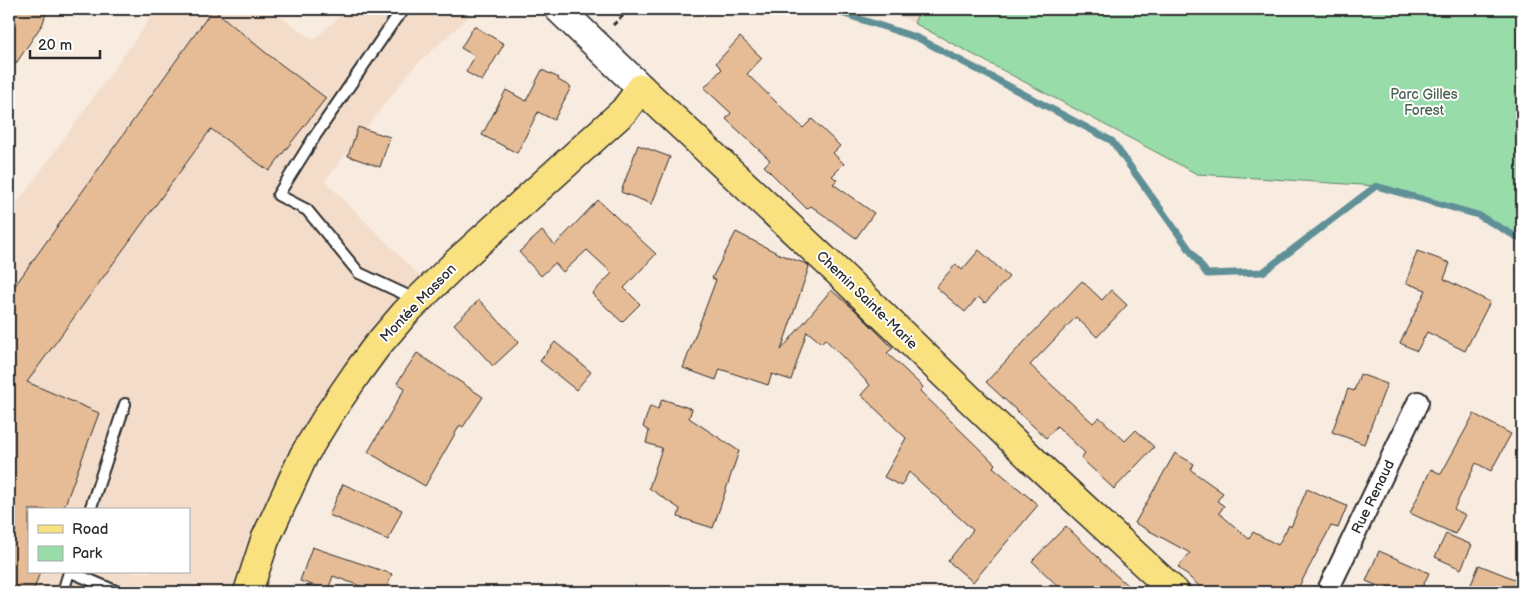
<svg xmlns="http://www.w3.org/2000/svg" width="1531" height="601" viewBox="0 0 1531 601" font-family="'Balsamiq Sans',sans-serif">
	<style>
		.built { fill: #f3ddca; fill-rule: evenodd }
		.green { fill: #97dca9; stroke: #61846a }
		.lines { fill: none; stroke-linecap: round; stroke-linejoin: round }
		.stream { stroke: #609097; stroke-width: 7 }
		.building { fill: #e6bc96; stroke: #2b2b2b }
		.lane-casing { stroke: #2b2b2b; stroke-width: 14 }
		.street-casing { stroke: #2b2b2b; stroke-width: 24 }
		.secondary-casing { stroke: #2b2b2b; stroke-width: 31 }
		.primary-casing { stroke: #2b2b2b; stroke-width: 31 }
		.path { stroke: #2b2b2b; stroke-width: 3; stroke-dasharray: 5 4; stroke-linecap: butt }
		.lane { stroke: #fff; stroke-width: 10 }
		.street { stroke: #fff; stroke-width: 20 }
		.secondary { stroke: #fff; stroke-width: 28 }
		.primary { stroke: #fae180; stroke-width: 28 }
		.labels { text-anchor: middle; dominant-baseline: central; stroke-width: 4; stroke-linejoin: round; paint-order: stroke }
		.park-label { font-size: 14px; fill: #4b6051; stroke: #fff }
		.street-label { font-size: 14px; fill: #2b2b2b; stroke: #fff }
	</style>
	<rect width="100%" height="100%" fill="#f8ebe0"/>
	<filter id="ink" filterUnits="userSpaceOnUse"><feTurbulence type="fractalNoise" baseFrequency=".02" numOctaves="2"/><feDisplacementMap in="SourceGraphic" scale="10" xChannelSelector="R" yChannelSelector="G"/><feConvolveMatrix kernelMatrix="1 2 1 2 8 2 1 2 1" color-interpolation-filters="sRGB"/></filter>
	<g filter="url(#ink)">
		<!-- built -->
		<path class="built" d="M157 9H268L314 40 347 9H477L412 69 325 181 429 285 366 353 255 592H9V215ZM29 510H189V572H29Z
			M885 9H920L914 23Z"/>
		<!-- green -->
		<path class="green" d="M920 9H1522V240L1478 215 1376 186 1197 174 914 23Z"/>
		<g class="lines">
			<!-- stream -->
			<path class="stream" d="M829 9 918 38 1112 141 1207 274 1263 272 1376 186 1478 215 1522 240"/>
		</g>
		<!-- building -->
		<path class="building" d="M16 9H47L43 23 9 74V32Z
			M213 9 266 53 326 98 269 171 211 129 27 382 99 413 63 510H29V572H40L33 592H9V294Z
			M474 26 504 44 482 81 466 72 475 56 461 48Z
			M740 37 762 58 747 74 803 128 812 119 840 146 833 153 844 164 832 176 837 180 833 184 874 213 856 238 811 206 807 209 764 166 770 160 726 119 731 113 704 88 722 69 716 63Z
			M542 70 559 78 558 80 571 87 554 120 538 112 517 153 482 135 506 90 526 101Z
			M358 127 390 137 380 167 348 156Z
			M638 145 670 157 652 204 621 192Z
			M598 200 656 254 624 288 640 304 622 322 592 294 612 273 587 250 563 272 555 263 541 276 519 252 542 231 555 245Z
			M736 232 781 255 807 264 809 267 781 350 831 290 855 310 893 348 887 353 923 387 920 391 995 464 993 467 1038 505 973 582 948 561 973 530 909 472 901 486 884 477 906 438 861 395 870 385 825 339 821 343 807 331 791 380 772 374 768 385 720 369 716 380 683 368 716 280 712 278Z
			M979 250 1009 277 985 303 978 297 965 312 936 287 956 264 962 270Z
			M1417 251 1450 263 1444 279 1490 302 1465 351 1427 332 1417 351 1400 343 1426 290 1406 283Z
			M1082 281 1102 300 1111 290 1127 305 1097 337 1076 317 1030 365 1093 423 1099 417 1125 441 1136 430 1154 447 1114 489 1081 458 1085 453 1057 426 1046 438 986 382Z
			M479 300 519 342 493 366 454 324Z
			M555 342 591 372 576 390 540 361Z
			M417 353 483 397 463 427 460 425 425 486 368 452 405 388 397 383Z
			M1360 374 1387 384 1364 444 1332 432 1348 389 1354 391Z
			M662 399 692 409 689 418 739 451 713 528 678 517 680 509 649 488 662 448 646 443 649 431 643 427 650 406 658 409Z
			M1474 414 1511 434 1491 471 1476 463 1454 509 1465 515 1455 534 1410 513 1431 469 1441 474Z
			M1175 453 1194 464 1191 470 1223 493 1217 501 1224 506 1219 513 1249 539 1253 532 1278 545 1289 525 1291 527 1307 489 1347 506 1338 528 1331 526 1296 592H1206L1178 567 1190 553 1135 523Z
			M343 484 402 510 388 540 329 515Z
			M1066 526 1101 560 1100 561 1135 592H1064L1032 561Z
			M1446 534 1472 545 1461 569 1435 557Z
			M312 547 392 574 385 592H377L333 576 328 590 300 581Z
			M1379 551 1429 573 1420 592H1392L1366 581Z
			M1479 565 1522 582V592H1468Z"/>
		<g class="lines">
			<!-- lane casing -->
			<g class="lane-casing">
				<path id="lane" d="M405 9 396 18 315 136 278 195 307 210 359 273 417 300
					M90 510 125 404
					M71 572 118 592
					M63 592 69 572"/>
			</g>
			<!-- street casing -->
			<g class="street-casing">
				<path id="street" d="M1327 592 1418 402"/>
			</g>
			<!-- secondary casing -->
			<g class="secondary-casing">
				<path id="secondary" d="M559 9 641 88"/>
			</g>
			<!-- primary casing -->
			<g class="primary-casing">
				<path id="primary" d="M248 592 265 540 304 455 329 414 357 373 376 347 405 313 456 263 624 111 641 88 839 273 1037 464 1175 592"/>
			</g>
			<!-- path -->
			<path class="path" d="M613 25 630 9"/>
			<!-- lane -->
			<use href="#lane" class="lane"/>
			<!-- street -->
			<use href="#street" class="street"/>
			<!-- secondary -->
			<use href="#secondary" class="secondary"/>
			<!-- primary -->
			<use href="#primary" class="primary"/>
		</g>
	</g>
	<g class="labels">
		<!-- park labels -->
		<g class="park-label">
			<text x="1424" y="94">Parc Gilles<tspan x="1424" dy="16">Forest</tspan></text>
		</g>
		<!-- street labels -->
		<g class="street-label">
			<text transform="translate(867 300) rotate(44)">Chemin Sainte-Marie</text>
			<text transform="translate(418 303) rotate(-46)">Montée Masson</text>
			<text transform="translate(1373 497) rotate(-64)">Rue Renaud</text>
		</g>
	</g>
	<!-- margin -->
	<rect width="1531" height="601" fill="none" stroke="#fff" stroke-width="30"/>
	<rect x="15" y="15" width="1501" height="571" fill="none" stroke="#2b2b2b" stroke-width="2" filter="url(#ink)"/>
	<!-- legend -->
	<rect x="28" y="508" width="162" height="65" fill="#ffffff" stroke="#aaaaaa"/>
	<rect x="38" y="525" width="25" height="8" fill="#fae180" stroke="#aaaaaa"/>
	<text x="72" y="534" font-size="15" fill="#2b2b2b">Road</text>
	<rect x="38" y="546" width="25" height="15" fill="#97dca9" stroke="#aaaaaa"/>
	<text x="72" y="558" font-size="15" fill="#2b2b2b">Park</text>
	<!-- scale -->
	<path d="M30 50v8h70v-8" fill="none" stroke="#2b2b2b" stroke-width="2.5"/>
	<text x="38" y="50" font-size="15" fill="#2b2b2b" stroke="#ffffff" stroke-width="4" paint-order="stroke">20 m</text>
</svg>
